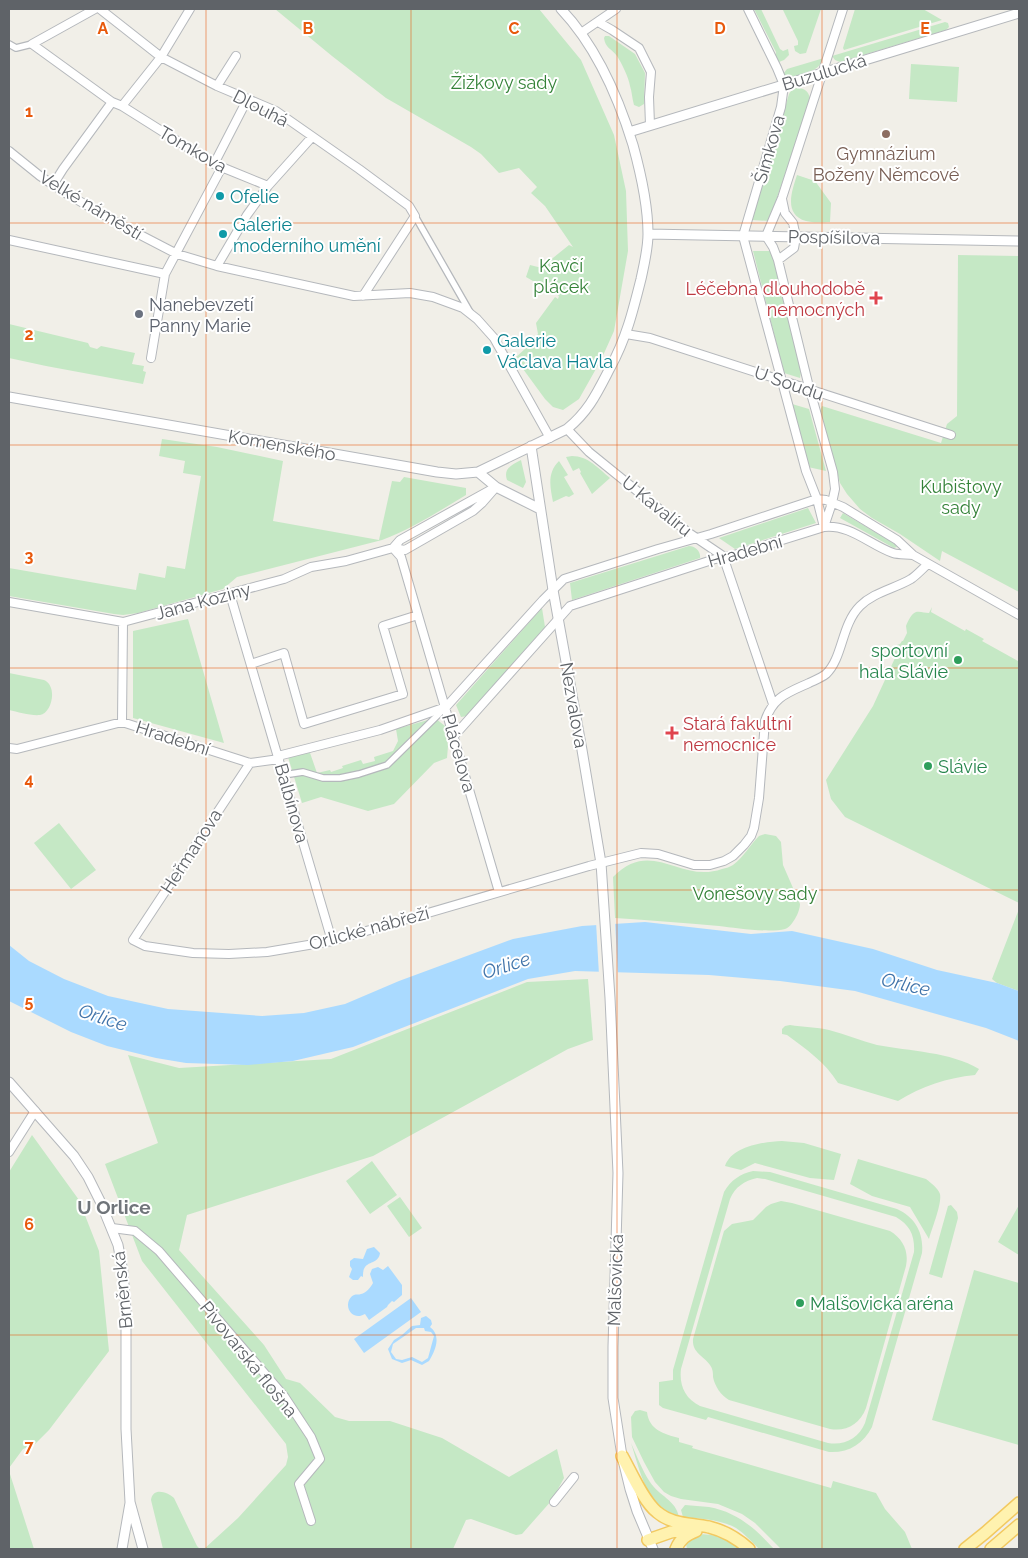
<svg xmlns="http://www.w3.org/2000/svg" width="1028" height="1558" viewBox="0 0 1028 1558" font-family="Raleway,sans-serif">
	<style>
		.green { fill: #c5e8c5; fill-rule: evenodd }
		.water { fill: #aadaff; fill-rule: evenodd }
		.pier { fill: #f1efe8 }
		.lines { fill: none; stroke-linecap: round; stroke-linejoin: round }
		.pedestrian-casing { stroke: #b5b8bc; stroke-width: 8 }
		.minor-casing { stroke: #b5b8bc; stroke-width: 10 }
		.tertiary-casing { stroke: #b5b8bc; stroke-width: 11 }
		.primary-casing { stroke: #f2c960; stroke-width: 14 }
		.pedestrian { stroke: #fff; stroke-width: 5.5 }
		.minor { stroke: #fff; stroke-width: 8 }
		.tertiary { stroke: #fff; stroke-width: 9 }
		.primary { stroke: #fff2af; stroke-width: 11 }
		.grid { fill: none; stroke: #e8590c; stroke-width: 1; stroke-opacity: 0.55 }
		.education-dot { fill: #8d6e63; stroke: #fff; stroke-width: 2 }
		.culture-dot { fill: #0f9aa8; stroke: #fff; stroke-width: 2 }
		.health-dot { fill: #e0444e; stroke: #fff; stroke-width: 2 }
		.worship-dot { fill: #6b7280; stroke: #fff; stroke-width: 2 }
		.leisure-dot { fill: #2e9e5b; stroke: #fff; stroke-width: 2 }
		.labels { text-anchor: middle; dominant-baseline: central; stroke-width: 4; stroke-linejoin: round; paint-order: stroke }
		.street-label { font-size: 18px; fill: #5f6368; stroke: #fff }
		.park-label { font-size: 18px; fill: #348238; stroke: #fff }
		.education-label { font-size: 18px; fill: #785e54; stroke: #fff }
		.culture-label { font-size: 18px; fill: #0d838f; stroke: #fff; text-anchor: start }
		.health-label { font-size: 18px; fill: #be3a42; stroke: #fff; text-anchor: end }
		.worship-label { font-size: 18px; fill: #5b616d; stroke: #fff; text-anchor: start }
		.leisure-label { font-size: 18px; fill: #27864d; stroke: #fff; text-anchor: start }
		.water-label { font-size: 19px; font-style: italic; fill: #4174aa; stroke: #fff }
		.neighbourhood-label { font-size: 19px; font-weight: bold; fill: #70757a; stroke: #fff }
		.grid-label { font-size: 16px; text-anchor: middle; font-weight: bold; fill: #e8590c; stroke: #fff; stroke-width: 4; stroke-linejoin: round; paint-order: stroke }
	</style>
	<rect width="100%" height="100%" fill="#f1efe8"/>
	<!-- green -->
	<path class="green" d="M275 9H539L581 60 614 135 626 191 628 251 614 331 601 360 579 399 563 410 553 407 545 399 515 358 525 349 538 334 536 323 555 297 558 299 559 296 526 277 530 265 538 267 543 266 569 245 573 247 545 206 531 193 537 187 519 168 499 173 481 154 471 147 386 98 332 56Z
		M754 9H761L780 49 783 51 788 49 789 55 784 60 779 62 775 59 776 52Z
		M777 9H821L806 53 800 54 795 51 794 46 798 45V41L783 10Z
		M855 9H923L942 20 844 50 843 48Z
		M945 22 948 23 949 27 946 30 840 62 835 60 832 56Z
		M605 36H609L635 54 645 73 644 104 639 107 634 105C632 98 632 92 630 86 629 78 621 62 617 56 612 49 605 48 604 38Z
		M824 58C818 73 802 74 789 79L785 77 783 74 787 69Z
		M911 64 959 67 957 102 909 99Z
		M797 88C805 88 810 92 810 101L769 221 752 220 789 94 792 89Z
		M797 175 815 181 831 203 830 222C823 222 813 223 806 221 783 214 792 191 797 175Z
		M753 251H772L801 372 800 378 784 373Z
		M958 255 1019 256V592L942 551 940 561 900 534 872 518 860 509 847 494 840 483 820 411 822 406 941 443 947 424 957 416Z
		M9 324 88 343 90 347 97 349 101 346 135 353 132 364 144 366 143 371 146 372 143 384 46 366 9 358Z
		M792 404 809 409 826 471 808 467Z
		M162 439 217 447 283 461 273 521 379 540 392 481 400 482 404 477 466 488V495C439 511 412 529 382 540L237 577 223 589 138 613 123 615 114 614 9 596V568L136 590 139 573 165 578 167 566 185 569 201 476 183 473 185 461 159 456Z
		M572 456C588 456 598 468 610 478L592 494 580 473 581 472 579 468 573 471 566 457Z
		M521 460 526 482 523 488 507 480C503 468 512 465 521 460Z
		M559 461 568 475 564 477 574 494 569 497 566 496 553 502C550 486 547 473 559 461Z
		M808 508 816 523 735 549 719 538Z
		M843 513 895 544 897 547 894 548 840 518Z
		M689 546C695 546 701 551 700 558L572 600 570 583Z
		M932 607 931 612 965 631 966 629 984 639 982 641 1018 661 1019 660 1018 662 1019 663V903L845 817 831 799 826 780 873 706 895 658 893 651 897 645 900 644 902 641H903L907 633 906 626C908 621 911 614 916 612 920 611 925 613 929 613Z
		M542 608 545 627 467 716 461 717 456 705Z
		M188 619 224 743 133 718V631Z
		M9 673 44 680C58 686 52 713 40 715 31 716 18 712 9 710Z
		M435 718 445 726 448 746 447 758 434 763 394 804 368 811 321 797 302 803 288 757 309 750 317 773 330 770 331 772 343 768 342 766 361 760 363 764 375 761 374 757 393 751 398 741 396 729Z
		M59 823 96 870 71 889 34 843Z
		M765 834 776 836 781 842 783 865 800 904C800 912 792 927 785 929 770 933 735 928 719 926 684 923 650 920 615 918L613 877C652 837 680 884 722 869 726 868 730 867 733 865 743 858 750 845 759 836Z
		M1019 909V991L997 983 992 979Z
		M588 979 593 1040 568 1049 373 1156 187 1215 179 1250 264 1345 286 1379 300 1383 335 1417 349 1421H390L442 1438 509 1477 557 1449 564 1478 552 1500 522 1534 516 1535 471 1519 466 1520 453 1549H163L151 1500C153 1487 167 1492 174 1498L197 1546 200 1549H204L238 1518 286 1465 288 1457 286 1444 142 1261 105 1164 158 1143 128 1055 179 1068 331 1059 527 982Z
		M790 1025C803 1027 817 1027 829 1030 845 1034 861 1041 877 1045 909 1051 951 1052 979 1069L975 1075C947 1078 922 1086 898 1101L838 1083C825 1062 806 1049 787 1035L782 1034V1029L785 1026Z
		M32 1135 79 1200 99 1251 109 1351 49 1430 35 1444 23 1449 9 1468V1172Z
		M782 1141 804 1143 841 1154 834 1180 810 1178 755 1163 741 1170 725 1166C732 1146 763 1142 782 1141Z
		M858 1159 926 1179C931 1183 938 1188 940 1194 942 1204 932 1228 929 1239L910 1207 872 1196 850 1184Z
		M372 1161 397 1195 370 1214 346 1181Z
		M753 1171 770 1172 897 1209C915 1217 924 1233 922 1253L872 1427C863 1444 849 1453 829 1452L708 1417 706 1420 663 1408 659 1405V1382L673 1380V1370L724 1192C731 1180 740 1174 753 1171ZM757 1178 765 1179 896 1217C910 1225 915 1236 914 1252L865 1423C859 1438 844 1446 828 1443L700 1406C685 1399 679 1385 681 1369L730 1199C735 1187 744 1181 757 1178Z
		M400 1197 422 1228 409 1237 387 1206Z
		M781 1201 792 1203 890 1231C903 1239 909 1251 906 1266L866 1408C860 1424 846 1432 830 1429L729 1400C721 1395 715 1387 713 1377 713 1373 713 1369 710 1365 703 1355 692 1353 693 1339L724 1231 732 1224 753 1220 766 1207 771 1204Z
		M951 1205 957 1212 958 1218 942 1278 929 1274 948 1206Z
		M1019 1205V1255L998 1242Z
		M974 1270 1019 1283V1445L932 1420Z
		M640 1410 647 1412C649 1430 664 1434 679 1438V1442L693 1446 692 1448 831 1488 833 1481 876 1493 885 1509 905 1532 912 1549H781L755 1523 742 1514 718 1504 681 1499 671 1496 664 1492 655 1482 644 1462 632 1437 631 1417 635 1411Z
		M631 1443C637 1456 642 1470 650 1482 659 1496 676 1500 679 1517 648 1514 639 1467 631 1443Z
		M9 1471 34 1549H9Z
		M685 1505C693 1506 701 1506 709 1507 737 1512 756 1529 774 1549H759C752 1542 745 1534 736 1528 720 1519 700 1519 683 1517L681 1510Z
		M697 1534C715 1534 725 1537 740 1549H687L685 1539Z"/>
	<!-- water -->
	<path class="water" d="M645 922 751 934 792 931 873 949 937 970 997 983 1019 991V1041L986 1028 855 991 780 981 709 975 575 971 528 979 353 1047 293 1061 248 1065 186 1063 156 1058 107 1046 71 1032 9 1001V945L29 961 64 979 108 996 168 1009 262 1016 304 1013 345 1004 399 981 513 939 582 926Z
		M374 1247 380 1253C378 1267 362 1258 363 1277L361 1276 358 1280H353L349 1277 352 1269 350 1266V1261L354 1258 363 1259 367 1249Z
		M388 1266 402 1285V1295L394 1302 392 1301 388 1305 387 1307 369 1320 365 1314C361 1316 358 1317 354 1315 346 1311 346 1299 354 1295 356 1294 359 1295 361 1294 366 1293 371 1287 373 1283L370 1274 372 1269 378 1267 383 1270Z
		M411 1298 421 1312 364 1353 354 1339Z
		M426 1316 431 1320 432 1324 430 1327C442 1336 435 1351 429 1361L422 1365 411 1360 402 1363 392 1359 388 1349 394 1340 402 1335 412 1326 420 1325 421 1318ZM416 1328H424L425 1331 431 1332 434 1336 428 1358 422 1362 412 1357 402 1360 396 1359 391 1352 393 1344Z"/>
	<!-- pier -->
	<path class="pier" d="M615 921 618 976 599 975 596 922Z"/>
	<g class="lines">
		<!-- pedestrian casing -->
		<g class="pedestrian-casing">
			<path id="pedestrian" d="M9 44 16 48 32 44
				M415 216 470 312
				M290 774 303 772 323 778H340L359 774 387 765 444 709"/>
		</g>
		<!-- minor casing -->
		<g class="minor-casing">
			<path id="minor" d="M95 9 32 44 112 102
				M100 9 161 57 217 86 276 111 359 169 409 206 415 216 363 296
				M748 9 777 68 784 85 781 107 743 236 806 471 817 499 824 527
				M598 22 612 30 639 48 651 72 649 97 650 125
				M581 33 616 9
				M217 86 236 56
				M122 106 214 164 268 186
				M9 151 40 176 67 194 125 227 177 254 217 266 354 296 410 293 433 297 463 308 477 319 494 338 550 438
				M214 164 247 100
				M53 185 63 169 112 102 122 106 161 57 190 9
				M9 240 165 274
				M778 260 794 248 796 237 793 223 785 213 782 199
				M217 266 247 215 268 186 312 137
				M626 334 650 338 951 435
				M151 358 165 274 222 167
				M567 429 589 452 689 533 723 556 773 704
				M824 527 832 503 835 489 833 472 808 383 778 260 773 247 766 236 782 198 843 9
				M393 548 401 557 499 892
				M393 548 400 540 492 489
				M230 594 332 941
				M9 602 123 622 284 579 311 567 346 561 393 548 405 550 473 511 482 503 496 487
				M251 664 284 653 304 724 403 694 383 626 418 615
				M122 722 123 622
				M454 736 570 606 715 559 734 555 824 527C850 524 870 545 893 553 899 555 907 554 913 555
				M9 748 17 749 122 722 250 763 279 759
				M278 756 380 730 446 707 543 600 564 579 658 549 711 534 817 499 826 500 843 507 897 540 913 555 1019 615
				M250 763 133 940 145 946 193 953 229 954 267 952 332 941 589 866 641 853 658 854 694 865H710L724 861 733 856 744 845 751 836 754 828 759 798 765 721C773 697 787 693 809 683 815 680 821 678 826 674 843 658 841 625 860 606 874 592 894 589 911 579 917 575 922 569 928 564
				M9 1152 35 1111
				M112 1228 135 1231 159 1251 284 1396 311 1437 320 1459 299 1484 311 1521
				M554 1502 574 1477"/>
		</g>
		<!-- tertiary casing -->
		<g class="tertiary-casing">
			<path id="tertiary" d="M629 132 1019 13
				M648 234 1019 241
				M9 397 437 472 456 474 478 472 567 429C589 411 597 393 610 368 626 339 633 311 641 279 644 265 648 249 648 234 648 204 641 174 633 145 618 96 597 47 561 9
				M531 446 553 590 582 750 601 863 610 998 618 1173 613 1347V1398L622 1456 630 1489 637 1511 653 1549
				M478 472 496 487 540 509
				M9 1082 74 1156 88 1177 100 1201 118 1245 123 1272 126 1310V1429L130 1502 143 1549
				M122 1549 130 1503"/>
		</g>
		<!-- primary casing -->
		<g class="primary-casing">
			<path id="primary" d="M622 1456C631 1472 644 1502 657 1512 672 1525 690 1523 709 1527 725 1531 737 1538 749 1549
				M648 1540 671 1532 691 1528
				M676 1549C680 1539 686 1535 696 1531
				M965 1549 985 1533 1019 1503
				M991 1549 1019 1525"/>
		</g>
		<!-- pedestrian -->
		<use href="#pedestrian" class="pedestrian"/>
		<!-- minor -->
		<use href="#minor" class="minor"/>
		<!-- tertiary -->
		<use href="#tertiary" class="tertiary"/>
		<!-- primary -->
		<use href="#primary" class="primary"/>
	</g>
	<!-- grid -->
	<path class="grid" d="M206 9V1549M411 9V1549M617 9V1549M822 9V1549M9 223H1019M9 445H1019M9 668H1019M9 890H1019M9 1113H1019M9 1335H1019"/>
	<!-- markers -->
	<circle class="education-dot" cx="886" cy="134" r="5"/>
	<g class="culture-dot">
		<circle cx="220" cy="196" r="5"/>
		<circle cx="223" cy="234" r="5"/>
		<circle cx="487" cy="350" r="5"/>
	</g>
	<g class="health-dot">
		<path d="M873.5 290.5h5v5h5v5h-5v5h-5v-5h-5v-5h5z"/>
		<path d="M669.5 725.5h5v5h5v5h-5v5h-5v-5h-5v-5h5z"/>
	</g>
	<circle class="worship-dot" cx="139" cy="314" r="5"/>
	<g class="leisure-dot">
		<circle cx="958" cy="660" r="5"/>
		<circle cx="928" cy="766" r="5"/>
		<circle cx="800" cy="1303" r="5"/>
	</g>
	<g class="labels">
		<!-- street labels -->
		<g class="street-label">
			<text transform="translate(824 72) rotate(-17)">Buzulucká</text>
			<text transform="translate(261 108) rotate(27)">Dlouhá</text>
			<text transform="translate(193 149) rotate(30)">Tomkova</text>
			<text transform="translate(769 149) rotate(-74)">Šimkova</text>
			<text transform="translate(91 205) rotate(31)">Velké náměstí</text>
			<text transform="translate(834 237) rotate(1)">Pospíšilova</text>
			<text transform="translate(789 383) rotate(19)">U Soudu</text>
			<text transform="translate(282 445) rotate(10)">Komenského</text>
			<text transform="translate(657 506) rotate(39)">U Kavalíru</text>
			<text transform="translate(745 551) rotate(-16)">Hradební</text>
			<text transform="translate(203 601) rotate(-15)">Jana Koziny</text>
			<text transform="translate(574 705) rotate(80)">Nezvalova</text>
			<text transform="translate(173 738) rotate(18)">Hradební</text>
			<text transform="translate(459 753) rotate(74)">Plácelova</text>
			<text transform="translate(292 803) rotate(74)">Balbínova</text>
			<text transform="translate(191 851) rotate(-57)">Heřmanova</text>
			<text transform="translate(369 928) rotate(-15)">Orlické nábřeží</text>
			<text transform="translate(615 1280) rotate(-88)">Malšovická</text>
			<text transform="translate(122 1290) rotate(-96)">Brněnská</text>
			<text transform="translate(249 1359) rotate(51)">Pivovarská flošna</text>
		</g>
		<!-- park labels -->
		<g class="park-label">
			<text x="504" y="82">Žižkovy sady</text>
			<text x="561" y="265">Kavčí<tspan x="561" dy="21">plácek</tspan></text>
			<text x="961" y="486">Kubištovy<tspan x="961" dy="21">sady</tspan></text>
			<text x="755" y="893">Vonešovy sady</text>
		</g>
		<!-- education labels -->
		<g class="education-label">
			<text x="886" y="153">Gymnázium<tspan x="886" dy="21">Boženy Němcové</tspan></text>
		</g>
		<!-- culture labels -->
		<g class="culture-label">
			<text x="230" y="196">Ofelie</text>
			<text x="233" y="224">Galerie<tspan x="233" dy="21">moderního umění</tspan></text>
			<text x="497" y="340">Galerie<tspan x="497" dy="21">Václava Havla</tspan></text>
		</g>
		<!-- health labels -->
		<g class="health-label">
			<text x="865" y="288">Léčebna dlouhodobě<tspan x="865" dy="21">nemocných</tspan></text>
			<text x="683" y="723" text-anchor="start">Stará fakultní<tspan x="683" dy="21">nemocnice</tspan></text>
		</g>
		<!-- worship labels -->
		<g class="worship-label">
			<text x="149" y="304">Nanebevzetí<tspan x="149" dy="21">Panny Marie</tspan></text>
		</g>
		<!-- leisure labels -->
		<g class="leisure-label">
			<text x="948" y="650" text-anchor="end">sportovní<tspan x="948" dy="21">hala Slávie</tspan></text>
			<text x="938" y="766">Slávie</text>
			<text x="810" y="1303">Malšovická aréna</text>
		</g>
		<!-- water labels -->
		<g class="water-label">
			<text transform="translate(506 965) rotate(-18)">Orlice</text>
			<text transform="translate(906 984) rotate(13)">Orlice</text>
			<text transform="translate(103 1017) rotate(18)">Orlice</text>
		</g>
		<!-- neighbourhood labels -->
		<g class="neighbourhood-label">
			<text x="114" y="1207">U Orlice</text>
		</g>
	</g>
	<g class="grid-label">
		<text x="103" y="34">A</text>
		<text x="308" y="34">B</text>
		<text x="514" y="34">C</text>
		<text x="720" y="34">D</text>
		<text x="925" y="34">E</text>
		<text x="29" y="117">1</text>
		<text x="29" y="340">2</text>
		<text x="29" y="562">3</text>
		<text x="29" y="785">4</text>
		<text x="29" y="1007">5</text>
		<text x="29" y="1230">6</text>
		<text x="29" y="1452">7</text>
	</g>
	<!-- border -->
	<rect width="1028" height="1558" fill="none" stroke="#5f6368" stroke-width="20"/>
</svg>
